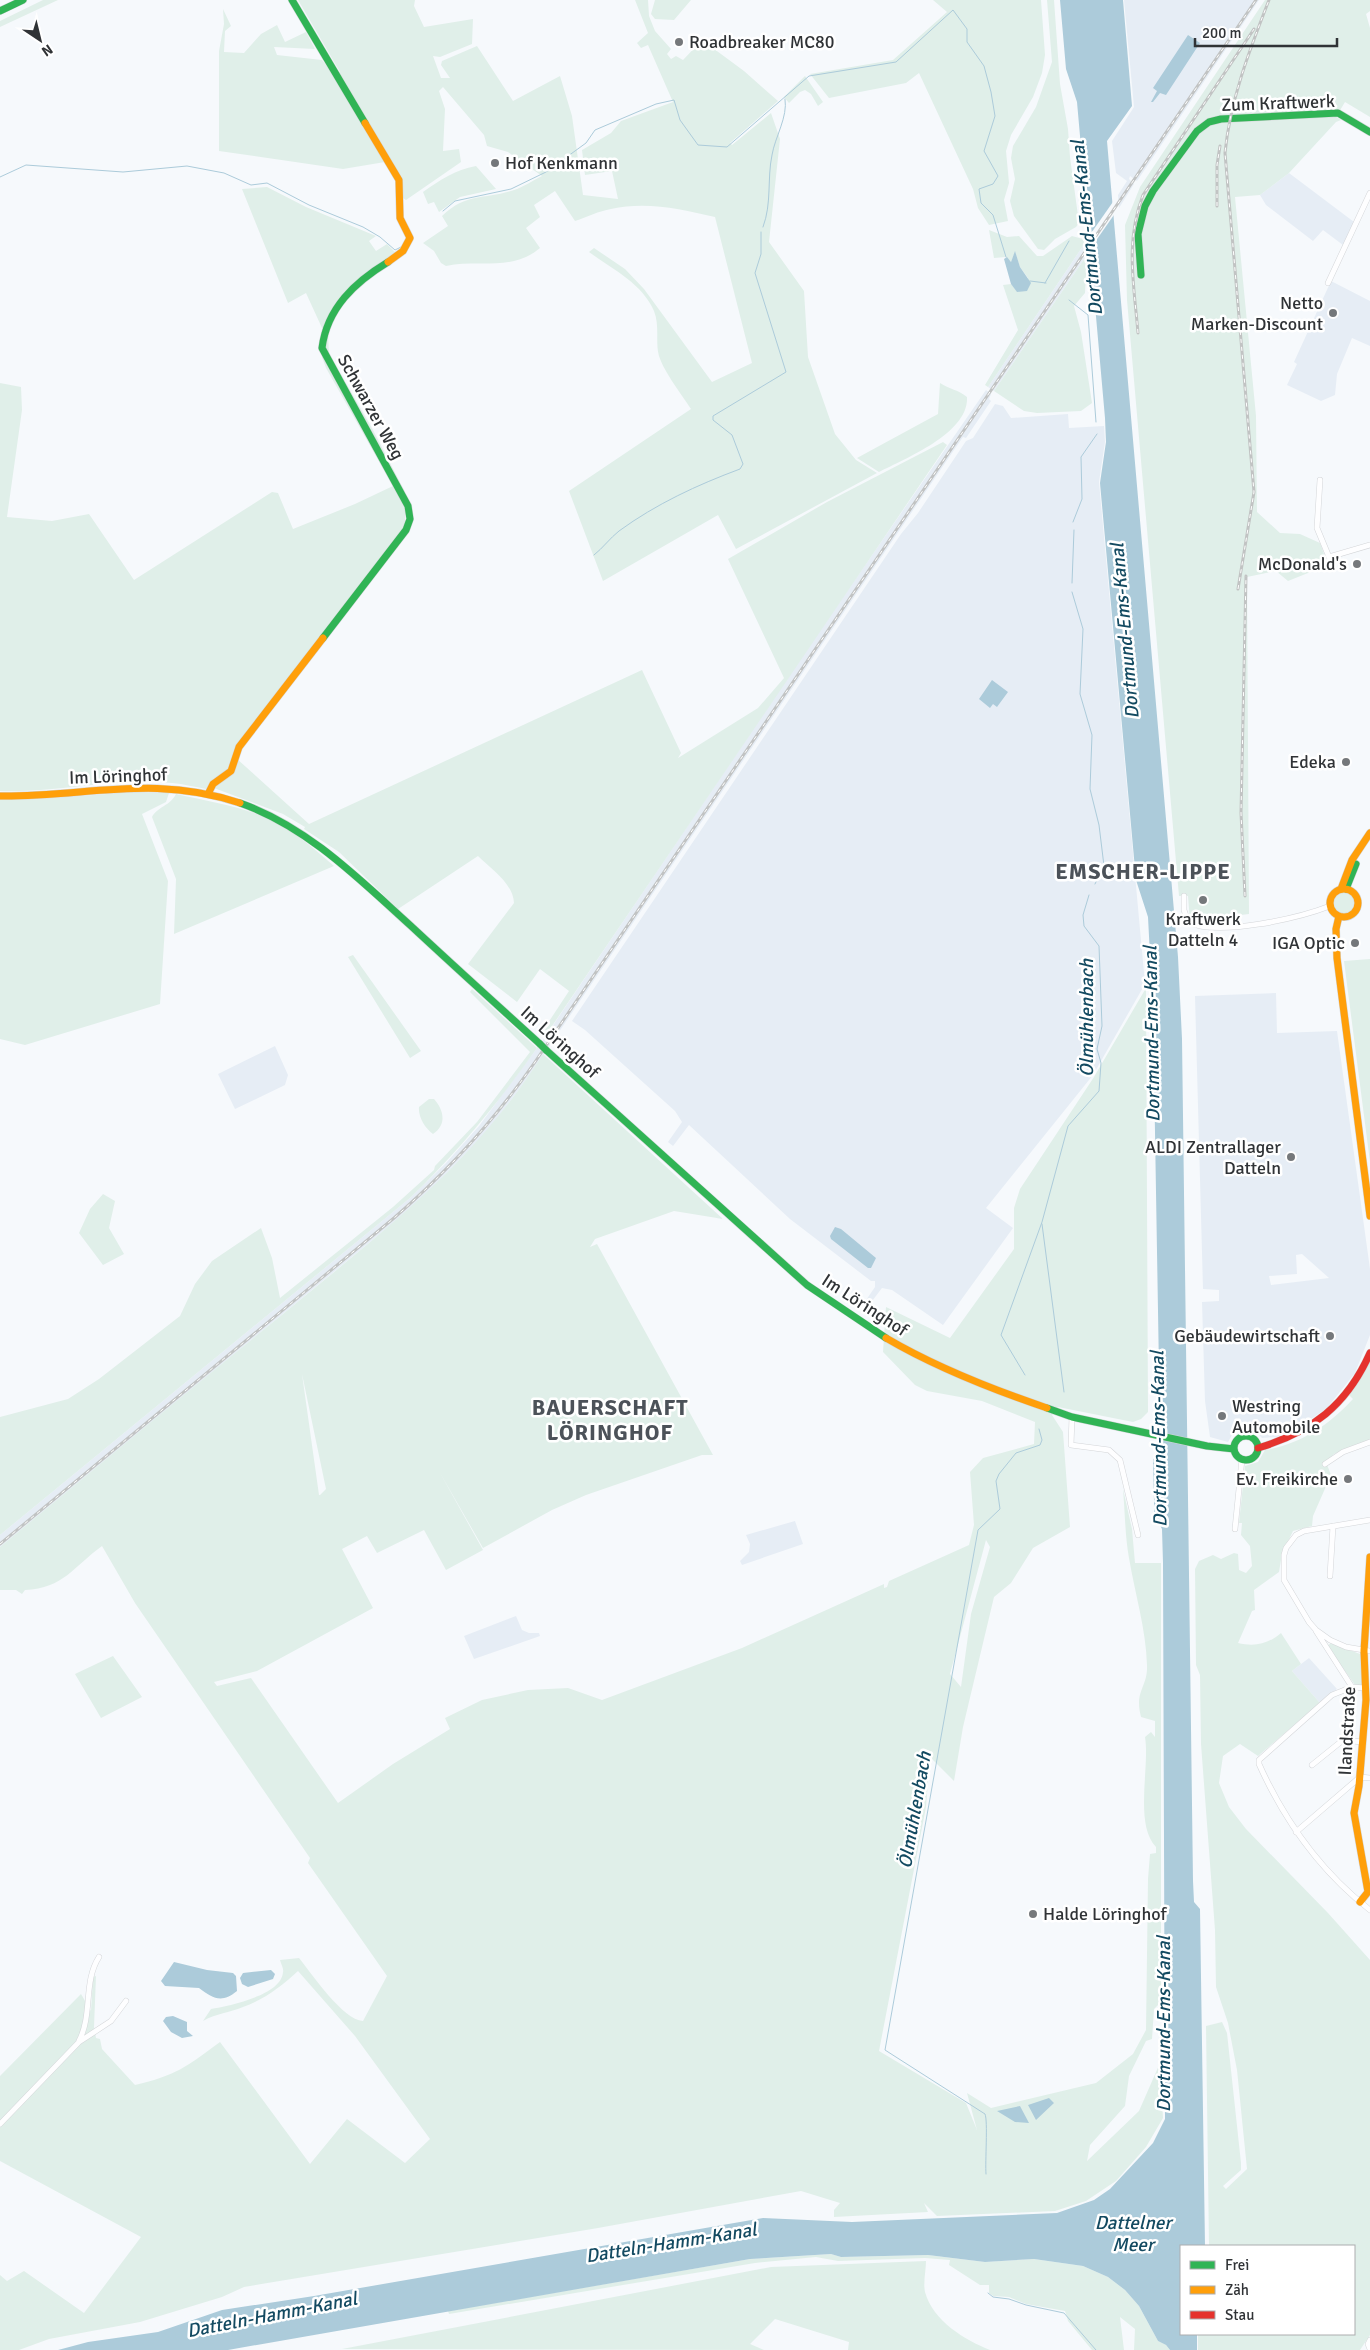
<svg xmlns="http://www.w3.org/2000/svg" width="1370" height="2350" viewBox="0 0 1370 2350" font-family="Signika,sans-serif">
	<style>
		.built { fill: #e6edf5; fill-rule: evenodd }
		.green { fill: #e0efe9; fill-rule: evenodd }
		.water { fill: #accbda }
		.pier { fill: #f6f9fc }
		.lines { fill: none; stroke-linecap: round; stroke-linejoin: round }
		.stream { stroke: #accbda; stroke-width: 1 }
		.street-casing { stroke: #d4d6d9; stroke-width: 6 }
		.fast-casing { stroke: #d4d6d9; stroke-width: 8 }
		.slow-casing { stroke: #d4d6d9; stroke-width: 8 }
		.jam-casing { stroke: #d4d6d9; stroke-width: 8 }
		.street { stroke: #fefeff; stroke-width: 5 }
		.fast { stroke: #30b455; stroke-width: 7 }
		.slow { stroke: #ff9f0a; stroke-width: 7 }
		.jam { stroke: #e5322d; stroke-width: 7 }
		.rail-casing { stroke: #c1c3c3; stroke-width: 3 }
		.rail { stroke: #fff; stroke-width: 1; stroke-dasharray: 4; stroke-linecap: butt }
		.fast-bridge-casing { stroke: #d4d6d9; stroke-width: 8; stroke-linecap: butt }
		.fast-bridge { stroke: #30b455; stroke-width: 7 }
		.poi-dot { fill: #75787b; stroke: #fff; stroke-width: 2 }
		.labels { text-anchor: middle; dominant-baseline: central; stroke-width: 5; stroke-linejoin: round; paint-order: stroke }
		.poi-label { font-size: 18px; fill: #303336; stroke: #fff; text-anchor: end }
		.street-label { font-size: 18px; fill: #303336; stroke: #fff }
		.water-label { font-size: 19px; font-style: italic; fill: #134a61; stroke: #fff }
		.district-label { font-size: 22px; font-weight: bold; letter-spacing: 1px; fill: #4c5259; stroke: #fff }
	</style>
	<rect width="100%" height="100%" fill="#f6f9fc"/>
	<!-- built -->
	<path class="built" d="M1124 0H1259L1137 181 1130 176 1129 179 1134 184 1119 208 1118 195 1127 181 1116 173 1112 141 1134 107Z
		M1289 173 1354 222 1343 245 1323 230 1313 241 1266 205 1260 195Z
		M1085 243 1087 255 994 391 988 387Z
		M1331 281 1370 301V346L1352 338 1337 374 1335 395 1321 401 1287 385 1297 364 1294 362Z
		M986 390 991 394 989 399 991 401 966 438 963 437 954 450 527 1079 486 1133 415 1205 0 1547V1535L410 1198 446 1163 479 1126 543 1040 810 645Z
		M995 404 1003 406 1011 418 1068 414 1069 428 1104 426 1105 442 1099 482 1145 984 1093 1075 986 1208 1013 1228 943 1325 892 1290 882 1288 866 1309 862 1306 875 1287V1281H871L790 1219 689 1125 673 1146 668 1142 682 1122 675 1111 585 1030 572 1021 901 534 918 513 966 441 973 438Z
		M1276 993 1277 1033 1337 1031 1370 1269V1335L1355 1373 1327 1408 1308 1421 1277 1437 1262 1438 1254 1430 1244 1429 1232 1435 1228 1442 1210 1437 1205 1401 1202 1302 1219 1301V1290L1203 1289 1195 996ZM1302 1254 1329 1278 1271 1285 1269 1276 1297 1274 1296 1255Z
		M275 1046 288 1075 285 1085 235 1109 218 1074Z
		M795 1521 803 1544 742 1565 740 1561 749 1552 750 1544 746 1535Z
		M516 1616 522 1630 529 1633H539L540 1636 474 1659 464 1636Z
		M1309 1658 1337 1689 1320 1703 1292 1671Z"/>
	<!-- green -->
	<path class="green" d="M43 0H58L0 27V21Z
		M298 0H415L414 6 424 27 473 19 472 44 440 57 433 56 441 78H450L441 65 442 61 477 46 513 101 560 76 572 116 583 195 618 199 612 171 585 175 582 150 611 133 621 121 673 102 648 45 641 48 637 43 648 33 635 0H648L649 16 655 31 671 49 667 54 671 59 676 56 683 60 702 40 744 71 778 101 730 143 732 145 771 113 780 139 769 242 804 291 808 357 835 434 856 460 877 473 736 549 718 515 603 581 569 491 691 409C682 395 664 372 659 356 655 342 660 326 654 311 642 283 612 269 589 252L594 248 625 269 644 289 712 382 752 363 715 217C681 209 646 201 611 209 599 211 587 217 575 221L555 191 534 205 540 217 526 228 540 248C512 272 479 259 446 266L441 263 434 251 423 243 448 226 442 216C467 192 485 200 514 190 524 187 533 180 542 176L508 152 487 146 484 135 443 87 439 91 445 109 443 151 459 149 461 162 406 200 403 198 402 177 391 161 343 169 219 151V51L224 24 223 9 231 26 225 31 224 52 244 53 261 34 277 25 285 42 306 32 315 49 274 47 277 55 322 60 332 72H340Z
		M655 0H691L674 20 655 19 651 14Z
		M933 0H1041L1045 55 1042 73 1033 97 1011 135 1006 151 1009 183 1004 200 1008 221 989 225 978 208 973 189 919 73 906 83 829 98 810 74 893 60 947 12Z
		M1047 0H1054L1060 84 1068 129 1070 157 1079 223 1076 227 1055 239 1044 250 1038 249 1014 216 1010 201 1015 179 1011 158 1013 146 1036 107 1052 62Z
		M1265 0H1370V11L1366 14 1370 28V117L1345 102 1336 117 1341 120 1336 122 1289 173 1260 195 1235 197 1256 416 1257 512 1280 533 1300 534 1320 543 1327 562 1308 573 1288 581 1276 571 1247 577 1249 914 1190 921 1188 896H1179L1127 300 1125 225 1140 187Z
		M805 76 823 102 818 106 811 94 805 90 800 92 789 103 784 97Z
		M476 166 496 189 460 197 439 212 434 202 428 204 423 192C440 180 455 170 476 166Z
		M267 187 306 207 376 236 369 241 376 251 387 244 396 253 360 278 325 327 322 328 306 293 288 303 242 189Z
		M989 230 1007 237 1019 236 1037 256H1043L1072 236 1083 239 1085 243 988 387 985 385 1018 330 1003 285 1011 284 1018 292 1028 278 1020 267 1015 252 1011 262 1006 257 994 258Z
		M1087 255 1085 293 1074 306 1081 332 1092 403 1081 411 1037 413 1024 411 994 391Z
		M328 333 329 354 373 430 405 492V527L234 750 227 771 213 779 206 789C195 787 184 784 172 783 115 777 57 793 0 791V383L21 387 22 410 7 517 52 521 89 514 134 580 272 492 278 493 293 529 355 504 393 486 326 368 322 357Z
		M940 383C949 389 959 390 967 397 969 433 906 458 879 472L857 458 938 414Z
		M943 442 947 445 548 1032 544 1029 569 991 540 969 517 1002 468 964 514 903C513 883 491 869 478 856L398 909 339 852 304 829 305 827 283 814 214 788 230 774 236 758 309 824 642 670 681 753 678 758 758 708 784 678 728 559 827 502Z
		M134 792 169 793 166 802 142 814 168 881 160 1004 25 1045 0 1039V800L39 799Z
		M176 794C207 801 240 806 269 819 294 830 314 849 334 866L174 934 176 879 152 817C157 807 170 806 176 794Z
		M1334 903a11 11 0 1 1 22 0a11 11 0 1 1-22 0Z
		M353 955 421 1051 410 1058 348 957Z
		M1370 959V1162L1344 961Z
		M1146 988 1148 1412 1141 1419 1133 1422 1058 1407 1052 1415 1063 1432 1070 1527 1033 1548 1011 1583 994 1597 963 1727 954 1781 930 1757 926 1807 879 2051 966 2103 977 2130 967 2093 991 2108 1096 2083 1133 2054 1146 2030 1148 1879 1150 1854 1156 1853V1847C1134 1824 1150 1767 1145 1737L1151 1732 1155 1737V1721L1141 1717C1134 1690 1148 1688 1147 1665 1146 1629 1135 1594 1129 1558 1125 1536 1125 1512 1123 1489L1132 1529 1135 1563H1161V2002L1154 2009 1152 2039 1146 2041 1129 2076 1125 2106 1090 2145 1087 2161 1139 2111 1160 2063 1163 2118 1146 2147 1116 2181 1086 2201 1055 2211 937 2216 924 2203 928 2212 834 2217V2210L840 2203 801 2191 598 2228 244 2287 222 2297 140 2322 49 2339 19 2350H0V2275L7 2281 24 2271 84 2313 141 2237 0 2161V2076L81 1994 91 2011 93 1977 96 1976 94 2027 96 2038 100 2039 102 2049 135 2085C175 2076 188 2066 220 2042L310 2164 347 2119 405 2163 430 2139 355 2036 298 1971C282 1986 265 1999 243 2007 229 2013 217 2013 203 2021L211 2009C229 2006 282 1995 283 1972 284 1969 281 1964 280 1960L299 1958C312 1974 343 2020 363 2021L387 1976 308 1863 310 1858 135 1603 102 1546C73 1567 64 1588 25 1590L22 1594 16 1590H0V1547C94 1469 188 1391 283 1314 382 1232 473 1165 543 1054L723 1219 674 1211 595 1239 590 1247 597 1244 713 1455H702L586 1495 552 1510 483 1548 439 1471 483 1550 446 1570 424 1530 377 1553 367 1536 342 1549 373 1608 257 1671 214 1682 217 1686 251 1678 338 1803 393 1764 450 1729 445 1718 482 1700 528 1690 568 1688 602 1700 742 1648 884 1584V1588L887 1587 889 1581 969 1545 974 1525 970 1472 983 1458 1034 1444 1035 1422 982 1401 927 1391 915 1385 883 1352 886 1307 950 1338 1014 1249V1208L1020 1189 1094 1077ZM302 1374 326 1489 320 1495H319ZM986 1540 990 1547 971 1614 961 1687 950 1674Z
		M472 989 537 1048C499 1102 458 1152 410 1198L0 1535V1417L68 1399 99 1379 180 1316 195 1284 212 1261 261 1228 272 1258 280 1298 393 1207 434 1170 435 1166 477 1122 530 1052 470 992Z
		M429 1099H434C444 1110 447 1125 433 1134 425 1128 418 1117 419 1107Z
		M103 1194 115 1201 109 1228 124 1254 103 1265 79 1233 90 1209Z
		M1370 1355V1440L1334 1454 1326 1462 1331 1475 1313 1516 1312 1526 1293 1531 1282 1554 1279 1572 1254 1590 1255 1610 1252 1611 1238 1643C1255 1647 1268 1644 1281 1633L1301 1664 1292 1671 1320 1703 1258 1756 1240 1744 1223 1756 1219 1783 1229 1807 1246 1829 1328 1913 1370 1960V2335L1360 2350H1198V2334H1354V2246H1209L1206 2026 1222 2022 1227 2033 1241 2163V2170L1223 2186 1226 2189 1247 2169 1237 2070 1228 2023 1216 1987 1215 1930 1201 1744 1200 1675 1196 1665 1195 1569 1199 1561 1213 1555 1221 1559 1234 1553 1238 1554 1239 1570 1246 1573 1252 1566 1250 1546 1241 1535 1242 1523H1239L1245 1466 1258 1462 1265 1450C1301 1444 1329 1425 1353 1399L1348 1394Z
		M1331 1643 1360 1654 1363 1685H1355L1327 1646Z
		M113 1656 142 1697 101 1718 75 1674Z
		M831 2254 841 2257 928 2255 985 2262 1034 2259 1083 2266 1108 2277 1125 2290 1139 2306 1158 2341 1166 2345 1170 2350H1134L1135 2329 1120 2317 1124 2350H1092L1068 2321 1065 2311 1026 2304 1009 2297 993 2296 989 2293V2285H980L949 2265 950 2260 925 2258 838 2261 816 2257 755 2263 449 2314 448 2311 750 2259Z
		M926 2261C926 2270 923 2283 925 2292 933 2321 965 2340 990 2350H848L849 2342 775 2319 750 2344 764 2350 342 2349 771 2267Z"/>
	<!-- water -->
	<path class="water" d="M1060 0H1123L1132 106 1107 141 1178 957 1182 1039 1193 1881 1194 1902 1200 1909 1205 2246H1181V2334H1197V2350H1170L1166 2345 1158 2341 1139 2306 1125 2290 1108 2277 1083 2266 1034 2259 985 2262 928 2255 841 2257 831 2254 750 2259 228 2350H58L88 2342 158 2332 222 2310 314 2296 763 2218 852 2222 1057 2213 1094 2200 1110 2189 1153 2143 1165 2119 1163 1563 1162 1529 1154 1514V1501L1153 1460 1160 1448V1430L1153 1013 1148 917 1136 880 1100 483 1106 442 1105 418 1077 102 1066 69Z
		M1188 35 1200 43 1166 95 1160 93 1153 102H1151L1157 91 1153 88Z
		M1015 251 1020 267 1031 283 1027 291 1017 292 1011 284 1004 259 1007 257 1011 262Z
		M992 680 1008 692 997 707 993 704 990 708 979 699Z
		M835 1227 841 1229 876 1258 871 1268H868L831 1239 830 1236Z
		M174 1962 207 1970 233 1973 236 1976 237 1991C221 2004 213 1998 199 1988L165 1986 161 1981Z
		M271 1970 275 1974 273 1979 248 1987 242 1984 240 1978 243 1973Z
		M173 2016 187 2022V2031L193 2036 182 2038 171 2032 163 2021 166 2017Z
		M1049 2098 1054 2103 1036 2120 1028 2105Z
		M1020 2106 1029 2123 1015 2122 997 2111Z"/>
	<!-- pier -->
	<path class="pier" d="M1115 199 1116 212 1088 252 1087 239Z"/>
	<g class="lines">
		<!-- stream -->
		<path class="stream" d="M0 177 26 165 123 172 187 166 224 173 251 185 267 183 309 205 363 227 380 237 395 250 401 247
			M443 211 455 201 511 189 546 172 586 143 595 130 656 104 674 100 680 120 698 145 727 147 809 76 896 62 953 10 967 29V42L984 66 991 92 995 116 984 151 998 176 993 184 979 189 981 203 993 215 1006 257
			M763 227C772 203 767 179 772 155 775 137 788 117 785 99
			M1030 281 1046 283
			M1045 283 1069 241
			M1069 300 1088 315 1096 422
			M1073 522 1082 499 1081 457 1097 434
			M594 555C603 548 610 538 619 531 656 504 697 485 740 469L743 464 732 435 713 420V416L786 372 755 273 761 254V232
			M1072 583 1074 530
			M1072 592 1083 629 1080 694 1092 735 1090 789 1099 825 1104 866 1095 884
			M1042 1224 1064 1392
			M1025 1375 1001 1335 1042 1222 1068 1126 1099 1091 1101 1063 1097 1049 1102 1026 1099 946 1084 926 1083 915 1089 895
			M986 2174C985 2162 988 2121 985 2114L885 2050 978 1530 1000 1509 996 1481 999 1474 1016 1453 1040 1445 1042 1440 1039 1429
			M988 2293 993 2297 1009 2299 1026 2305 1064 2313 1096 2350"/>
		<!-- street casing -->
		<g class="street-casing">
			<path id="street" d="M1328 283 1370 193
				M1320 480 1317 528 1329 557 1370 545
				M1184 896V910L1188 922C1218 937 1299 918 1330 906
				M1072 1417 1071 1445 1109 1450 1120 1460 1138 1535
				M1325 1464 1343 1452 1370 1442
				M1370 1520 1304 1531 1296 1535 1286 1548 1284 1555V1580L1309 1622 1316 1630 1330 1640 1346 1647 1370 1651
				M1235 1529 1242 1459
				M1330 1576 1333 1526
				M1316 1631 1352 1687
				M1365 1688 1352 1687 1332 1695 1259 1760V1764C1285 1822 1320 1871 1370 1910
				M1312 1765 1343 1740 1362 1742
				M1296 1832 1360 1777 1370 1778
				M79 2041C93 2014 83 1982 99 1957
				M0 2124 79 2042 111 2021 126 2001
				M1370 2340 1368 2344 1370 2349"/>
		</g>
		<!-- fast casing -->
		<g class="fast-casing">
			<path id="fast" d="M292 0 365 123
				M0 11 23 0
				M1141 275 1138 234 1145 206 1153 191 1197 131 1209 122 1221 119 1338 113 1370 132
				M323 638 406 530 410 519 408 506 322 348C327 308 355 282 388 262
				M240 803C308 827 359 879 411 926 454 966 497 1005 540 1044
				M1346 889 1356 864
				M546 1050 807 1285 886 1338
				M1047 1408 1072 1417 1207 1446 1234 1449
				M1234 1448a12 12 0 1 1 24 0a12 12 0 1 1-24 0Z"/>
		</g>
		<!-- slow casing -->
		<g class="slow-casing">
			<path id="slow" d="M365 123 399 180 400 218 410 238 403 251 388 262
				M208 794 213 784 231 771 239 747 323 638
				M0 796C87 797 153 774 240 803
				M1330 903a14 14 0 1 1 28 0a14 14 0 1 1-28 0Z
				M1341 889 1352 860 1370 833
				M1339 916 1336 929 1337 958 1370 1216
				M886 1338C937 1368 991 1389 1047 1408
				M1360 1902 1368 1892 1354 1813 1359 1786 1366 1700 1364 1651 1370 1557"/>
		</g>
		<!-- jam casing -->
		<g class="jam-casing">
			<path id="jam" d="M1258 1448C1312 1432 1347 1405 1370 1353"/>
		</g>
		<!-- street -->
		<use href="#street" class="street"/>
		<!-- fast -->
		<use href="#fast" class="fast"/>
		<!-- slow -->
		<use href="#slow" class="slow"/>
		<!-- jam -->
		<use href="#jam" class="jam"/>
		<!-- rail casing -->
		<g class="rail-casing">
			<path id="rail" d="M1217 206V165L1220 146
				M1138 333C1134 284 1125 242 1143 195L1254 29
				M1238 589 1254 492 1225 153C1230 100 1250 49 1269 0
				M1245 896 1241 813 1246 576
				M0 1544 394 1218C448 1171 494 1121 535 1062L1256 0"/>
		</g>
		<!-- rail -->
		<use href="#rail" class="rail"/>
		<!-- fast-bridge casing -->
		<g class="fast-bridge-casing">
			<path id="fast-bridge" d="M540 1044 546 1050"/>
		</g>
		<!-- fast-bridge -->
		<use href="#fast-bridge" class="fast-bridge"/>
	</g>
	<!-- markers -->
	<g class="poi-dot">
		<circle cx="679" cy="42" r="5"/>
		<circle cx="495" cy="163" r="5"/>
		<circle cx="1333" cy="313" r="5"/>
		<circle cx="1357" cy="564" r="5"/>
		<circle cx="1346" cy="762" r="5"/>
		<circle cx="1203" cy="900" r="5"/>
		<circle cx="1355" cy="943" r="5"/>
		<circle cx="1291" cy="1157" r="5"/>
		<circle cx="1330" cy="1336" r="5"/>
		<circle cx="1222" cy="1416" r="5"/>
		<circle cx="1348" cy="1479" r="5"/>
		<circle cx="1033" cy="1914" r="5"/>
	</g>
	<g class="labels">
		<!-- poi labels -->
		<g class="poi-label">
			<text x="689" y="42" text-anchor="start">Roadbreaker MC80</text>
			<text x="505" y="163" text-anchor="start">Hof Kenkmann</text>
			<text x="1323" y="303">Netto<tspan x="1323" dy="21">Marken-Discount</tspan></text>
			<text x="1347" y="564">McDonald's</text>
			<text x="1336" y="762">Edeka</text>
			<text x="1203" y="919" text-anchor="middle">Kraftwerk<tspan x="1203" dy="21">Datteln 4</tspan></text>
			<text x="1345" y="943">IGA Optic</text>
			<text x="1281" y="1147">ALDI Zentrallager<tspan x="1281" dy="21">Datteln</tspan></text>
			<text x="1320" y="1336">Gebäudewirtschaft</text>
			<text x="1232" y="1406" text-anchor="start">Westring<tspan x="1232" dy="21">Automobile</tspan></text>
			<text x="1338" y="1479">Ev. Freikirche</text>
			<text x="1043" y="1914" text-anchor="start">Halde Löringhof</text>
		</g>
		<!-- street labels -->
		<g class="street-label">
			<text transform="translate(1278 103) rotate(-2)">Zum Kraftwerk</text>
			<text transform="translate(371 407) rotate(61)">Schwarzer Weg</text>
			<text transform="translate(118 776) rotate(-2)">Im Löringhof</text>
			<text transform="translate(560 1042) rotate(42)">Im Löringhof</text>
			<text transform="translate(865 1305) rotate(33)">Im Löringhof</text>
			<text transform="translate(1347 1731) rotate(-87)">Ilandstraße</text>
		</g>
		<!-- water labels -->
		<g class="water-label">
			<text transform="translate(1087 228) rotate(-96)">Dortmund-Ems-Kanal</text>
			<text transform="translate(1125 631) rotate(-95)">Dortmund-Ems-Kanal</text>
			<text transform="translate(1087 1018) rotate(-90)">Ölmühlenbach</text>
			<text transform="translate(1152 1034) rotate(-91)">Dortmund-Ems-Kanal</text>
			<text transform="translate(1159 1439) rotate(-91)">Dortmund-Ems-Kanal</text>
			<text transform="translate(915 1810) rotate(-80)">Ölmühlenbach</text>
			<text transform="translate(1164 2024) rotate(-90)">Dortmund-Ems-Kanal</text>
			<text x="1133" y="2223">Dattelner<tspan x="1133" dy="22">Meer</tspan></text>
			<text transform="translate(671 2243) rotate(-9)">Datteln-Hamm-Kanal</text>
			<text transform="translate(272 2315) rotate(-11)">Datteln-Hamm-Kanal</text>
		</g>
		<!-- district labels -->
		<g class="district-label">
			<text x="1143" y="871">EMSCHER-LIPPE</text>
			<text x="610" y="1407">BAUERSCHAFT<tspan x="610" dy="25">LÖRINGHOF</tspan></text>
		</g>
	</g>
	<!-- legend -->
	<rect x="1180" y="2245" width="175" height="90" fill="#ffffff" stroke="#acadaf"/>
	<rect x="1190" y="2261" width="25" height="8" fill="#30b455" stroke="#acadaf"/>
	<text x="1225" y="2270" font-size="15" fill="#303336">Frei</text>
	<rect x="1190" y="2286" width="25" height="8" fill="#ff9f0a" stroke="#acadaf"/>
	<text x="1225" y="2295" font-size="15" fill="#303336">Zäh</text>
	<rect x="1190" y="2311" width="25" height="8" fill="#e5322d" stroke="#acadaf"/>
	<text x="1225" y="2320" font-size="15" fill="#303336">Stau</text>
	<!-- north arrow -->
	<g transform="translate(40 40) rotate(145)" stroke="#ffffff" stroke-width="4" paint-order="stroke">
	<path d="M0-4L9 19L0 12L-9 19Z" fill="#303336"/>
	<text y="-8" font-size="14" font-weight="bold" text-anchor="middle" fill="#303336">N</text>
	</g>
	<!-- scale -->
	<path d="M1195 38v8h142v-8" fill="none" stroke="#303336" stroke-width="2.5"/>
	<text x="1202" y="38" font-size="15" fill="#303336" stroke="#ffffff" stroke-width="4" paint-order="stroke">200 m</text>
</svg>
